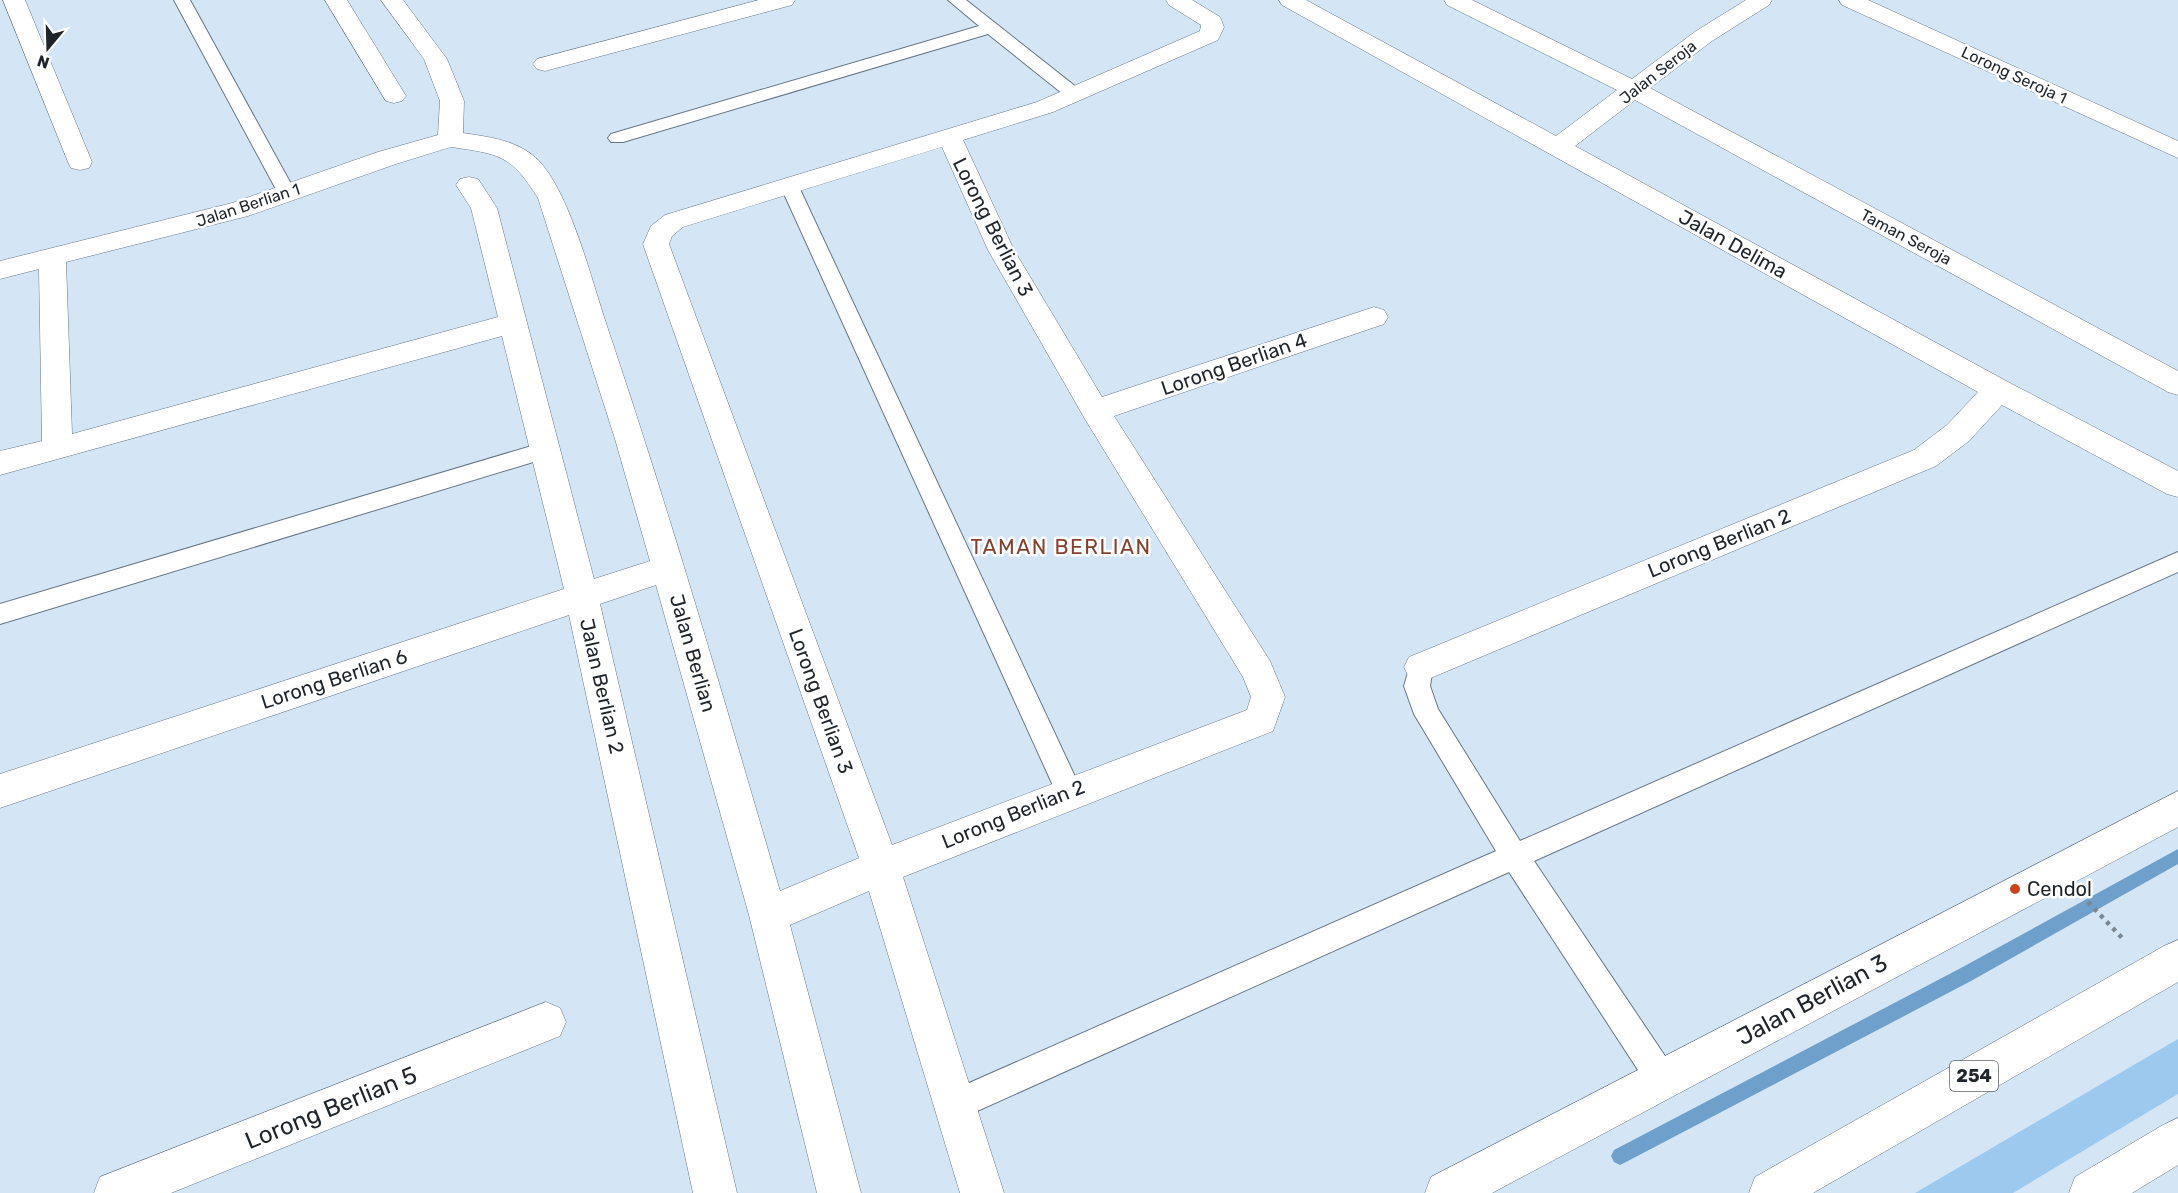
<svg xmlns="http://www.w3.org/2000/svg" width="2178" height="1193" viewBox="0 0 2178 1193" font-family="Rubik,sans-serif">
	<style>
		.green { fill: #9ec9ef }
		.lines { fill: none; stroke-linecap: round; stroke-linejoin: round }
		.stream { fill: #6fa0cb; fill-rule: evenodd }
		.lane-casing { stroke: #677685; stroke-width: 2 }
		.street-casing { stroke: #677685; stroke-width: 1 }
		.primary-casing { stroke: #677685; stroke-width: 1 }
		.path { stroke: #7b8792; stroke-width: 4.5; stroke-dasharray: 4 5; stroke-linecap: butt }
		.lane { fill: #fff; fill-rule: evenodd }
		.street { fill: #fff; fill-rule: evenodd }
		.primary { fill: #fff; fill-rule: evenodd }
		.poi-dot { fill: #cc431c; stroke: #fff; stroke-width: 2 }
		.labels { text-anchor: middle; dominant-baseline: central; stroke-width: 5; stroke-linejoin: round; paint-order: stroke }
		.far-street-label { font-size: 16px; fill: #1f252b; stroke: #fff }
		.shield { fill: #fff; stroke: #62666b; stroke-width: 1.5 }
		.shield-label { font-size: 18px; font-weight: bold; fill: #1f252b }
		.street-label { font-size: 20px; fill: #1f252b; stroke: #fff }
		.poi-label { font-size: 20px; fill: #1f252b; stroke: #fff; text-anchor: start }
		.neighbourhood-label { font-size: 21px; letter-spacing: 1.5px; fill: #86412e; stroke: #fff }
		.near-street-label { font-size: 24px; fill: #1f252b; stroke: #fff }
	</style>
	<rect width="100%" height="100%" fill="#d4e6f6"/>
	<!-- green -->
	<path class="green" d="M2178 1039V1094L2013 1193H1915Z"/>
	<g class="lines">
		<!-- stream -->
		<path class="stream" d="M2178 849V864L1971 981 1626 1162 1620 1165 1614 1162 1611 1156 1614 1150 1959 969Z"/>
		<!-- lane casing -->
		<g class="lane-casing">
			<path id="lane" d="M174 0H190L296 193 294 197H280L278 193Z
				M948 0H966L1080 90 1083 94 1080 98H1068L988 34 623 142H611L608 138 611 134 979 26Z
				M789 179 796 181 798 185 1078 783 1082 792 1078 801 1069 804 1060 801 780 185 782 181Z
				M545 442 553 444 556 450 553 456 0 624V604Z
				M2178 552V572L1534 861 1673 1068 1677 1079 1673 1090 1662 1094 1651 1090 1509 872 966 1116 955 1120 944 1116 940 1105 944 1094 1496 851 1414 714 1404 686 1412 659 1421 656 1430 659 1433 667 1430 686 1438 709 1520 841Z"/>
		</g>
		<!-- street casing -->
		<g class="street-casing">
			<path id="street" d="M3 0H25L92 162 89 168 80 170 71 168 68 162Z
				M325 0H347L406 96 402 101 394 103 386 101Z
				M381 0H403L447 59 464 101 463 133C489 137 518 140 538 160 570 192 592 282 607 326 670 513 725 702 780 891L859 858 643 244 651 226 665 215 1037 102 1200 31 1201 25 1169 5 1166 0H1192L1220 17 1224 27 1218 40 1053 112 963 140 1014 250 1102 397 1374 307 1384 310 1388 317 1384 324 1114 416 1270 661 1285 697 1273 731 903 877 1004 1193H960L869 891 790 925 861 1193H817L749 915 656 585 600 604 737 1193H693L569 615 0 808V774L564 589 502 336 0 475V451L42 441 39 269 0 279V261L232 203 378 152 438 135 440 101 424 59ZM451 147C500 154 511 155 538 198L615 439 650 561 594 579 497 208 478 179 469 177 460 179 456 185 471 208 498 317 72 434 66 262 248 216 396 164ZM942 147 988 250 1085 419 1243 677 1251 697 1247 710 892 845 669 244 672 236 683 227Z
				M759 0H795L792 5 545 71 537 69 533 64 537 59Z
				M1279 0H1306L1556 136 1617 90 1447 5 1444 0H1472L1632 79 1696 31 1746 0H1772L1769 5 1712 41 1650 88 2178 371V395L2168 392 1635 100 1575 146 2008 382 2178 471V497L2167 494 2002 405 1969 441 1936 466 1433 677 1421 682 1409 677 1404 667 1409 657 1914 450 1947 425 1978 392 1282 5Z
				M1839 0H1868L2178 141V158L1842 5Z
				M2178 791V827L1492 1193H1425L1431 1177Z
				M546 1002 560 1008 566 1022 560 1036 171 1193H94L100 1177Z"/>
		</g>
		<!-- primary casing -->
		<g class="primary-casing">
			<path id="primary" d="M2178 940V982L1813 1193H1749L1755 1177 2164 946Z
				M2178 1118V1165L2132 1193H2069L2075 1177 2163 1125Z"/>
		</g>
		<!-- path -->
		<path class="path" d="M2088 902 2124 940"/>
		<!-- lane -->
		<use href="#lane" class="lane"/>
		<!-- street -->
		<use href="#street" class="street"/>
		<!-- primary -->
		<use href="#primary" class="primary"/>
	</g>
	<!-- markers -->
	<circle class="poi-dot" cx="2015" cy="889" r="6"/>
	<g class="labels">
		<!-- far-street labels -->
		<g class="far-street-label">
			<text transform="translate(1658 72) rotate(-38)">Jalan Seroja</text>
			<text transform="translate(2014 75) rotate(25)">Lorong Seroja 1</text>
			<text transform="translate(248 205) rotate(-18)">Jalan Berlian 1</text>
			<text transform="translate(1906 237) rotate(28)">Taman Seroja</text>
		</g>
		<!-- shield labels -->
		<rect class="shield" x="1950" y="1061" width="48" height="30" rx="4.5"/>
		<g class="shield-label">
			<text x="1974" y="1076">254</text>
		</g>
		<!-- street labels -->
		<g class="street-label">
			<text transform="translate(993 227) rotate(63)">Lorong Berlian 3</text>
			<text transform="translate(1733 244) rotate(29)">Jalan Delima</text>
			<text transform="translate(1234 364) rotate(-19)">Lorong Berlian 4</text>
			<text transform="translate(1719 543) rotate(-22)">Lorong Berlian 2</text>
			<text transform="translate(693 653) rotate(74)">Jalan Berlian</text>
			<text transform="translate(334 679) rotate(-18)">Lorong Berlian 6</text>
			<text transform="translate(602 686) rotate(77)">Jalan Berlian 2</text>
			<text transform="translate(821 701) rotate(70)">Lorong Berlian 3</text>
			<text transform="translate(1013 814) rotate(-22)">Lorong Berlian 2</text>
		</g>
		<!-- poi labels -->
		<g class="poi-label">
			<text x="2027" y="889">Cendol</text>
		</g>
		<!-- neighbourhood labels -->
		<g class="neighbourhood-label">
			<text x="1061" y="546">TAMAN BERLIAN</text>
		</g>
		<!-- near-street labels -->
		<g class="near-street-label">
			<text transform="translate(1812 1000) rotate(-28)">Jalan Berlian 3</text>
			<text transform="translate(331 1108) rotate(-22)">Lorong Berlian 5</text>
		</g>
	</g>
	<!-- north arrow -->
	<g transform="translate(48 48) rotate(199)" stroke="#ffffff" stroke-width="4.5" paint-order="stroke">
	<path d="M0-4.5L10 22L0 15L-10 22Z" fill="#1f252b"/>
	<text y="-9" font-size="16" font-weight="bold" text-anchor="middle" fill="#1f252b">N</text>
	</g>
</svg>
